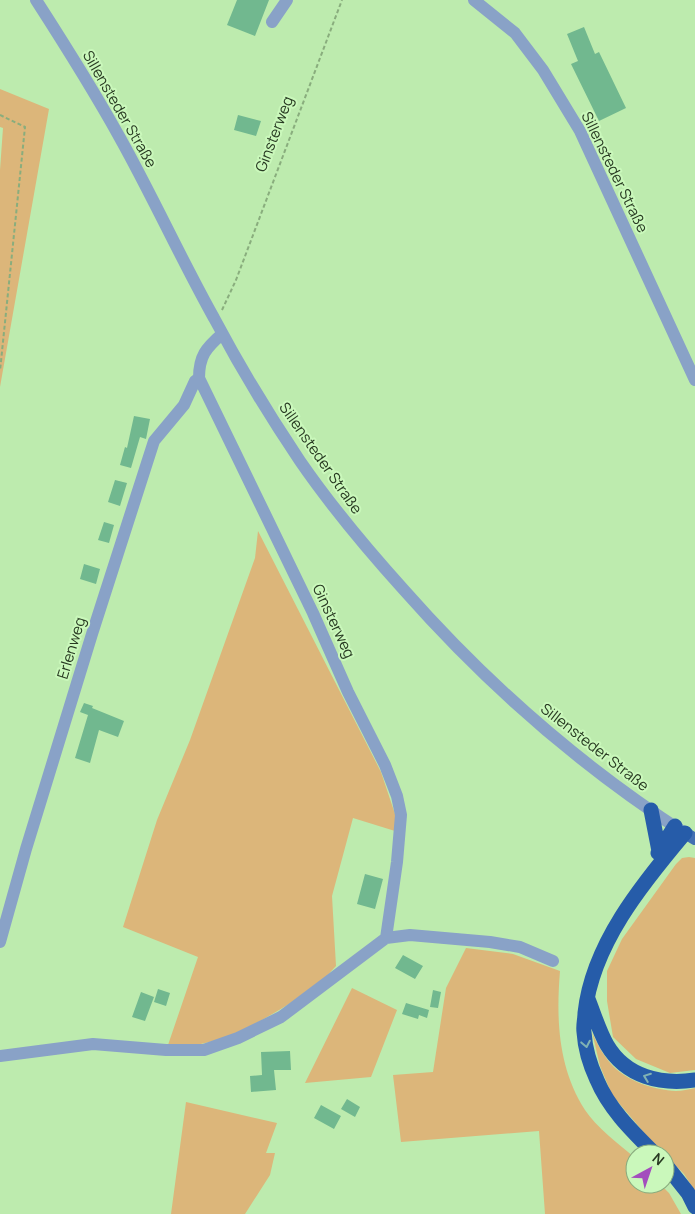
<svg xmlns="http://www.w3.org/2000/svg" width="695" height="1214" viewBox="0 0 695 1214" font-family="Manrope,sans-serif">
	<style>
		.green { fill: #dcb67a }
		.building { fill: #71b88f }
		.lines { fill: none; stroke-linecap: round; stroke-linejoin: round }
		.path { stroke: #89ad7d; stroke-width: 2; stroke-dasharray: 4 2.5; stroke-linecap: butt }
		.minor { stroke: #89a2c7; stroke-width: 12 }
		.major { stroke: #4370b2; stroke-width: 12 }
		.highway { stroke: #265ca9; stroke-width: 15 }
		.oneway { stroke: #80b2b3 }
		.labels { text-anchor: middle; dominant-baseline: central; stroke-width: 4; stroke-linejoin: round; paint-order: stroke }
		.street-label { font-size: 15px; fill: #283a22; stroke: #caf8bb }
	</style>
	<rect width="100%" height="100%" fill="#bdebae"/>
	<!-- green -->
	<path class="green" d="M0 89 49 109 0 387V170L3 128 0 127Z
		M258 531 381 772 396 817 395 831 353 818 332 896 336 966C329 973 323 982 315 988 308 993 300 998 292 1002 257 1024 211 1051 168 1045L198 957 123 927 157 820 190 740 255 558Z
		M689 857 695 858V1070L670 1073 636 1059 613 1037 607 1001V971L622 939 676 864 682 858Z
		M466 948 513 954 560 971C556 1019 558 1068 585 1110 596 1127 619 1144 635 1158V1184H660L669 1193 681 1214H545L539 1131 401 1142 393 1075 433 1072 446 988Z
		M352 988 397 1010 371 1077 305 1083Z
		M592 1032C597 1044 603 1055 612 1065 627 1081 654 1090 676 1091 682 1091 689 1089 695 1088V1191L684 1174 646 1135 612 1095 600 1066Z
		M186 1102 277 1123 266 1153H275L270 1175 245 1214H171Z"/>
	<!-- building -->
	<path class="building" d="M237 0H269L255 36 227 25Z
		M584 27 595 54 599 52 626 108 599 121 571 64 578 61 567 34Z
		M238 115 261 121 256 136 234 130Z
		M134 416 150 419 146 439 140 437 131 468 120 465 125 447 127 448Z
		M115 480 127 483 120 506 108 502Z
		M104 522 114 525 109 543 98 540Z
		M84 564 100 569 96 584 80 579Z
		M84 703 93 706 92 708 124 721 118 737 99 730 90 763 75 758 88 715 80 712Z
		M365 874 383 879 375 909 357 904Z
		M403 955 423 966 415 979 395 968Z
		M158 989 170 993 166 1006 154 1002Z
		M433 990 441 992 438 1008 430 1007Z
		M141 992 154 997 145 1021 132 1017Z
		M406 1003 429 1010 427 1018 419 1015 418 1019 402 1014Z
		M290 1051 291 1070H274L276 1090 251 1092 250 1076 262 1075 261 1052Z
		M347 1099 360 1107 355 1117 341 1109Z
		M321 1105 341 1116 334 1129 314 1118Z"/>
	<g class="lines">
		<!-- path -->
		<path class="path" d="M0 115 25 127 0 371
			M222 310 236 280 342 0"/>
		<!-- minor -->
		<path class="minor" d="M36 0C65 45 94 91 120 138 153 197 181 259 214 318 240 367 269 415 300 461 331 506 367 549 404 590 486 683 578 764 683 832
			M474 0 515 33 543 70 580 131 695 380
			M272 22 287 0
			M222 334C206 348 199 356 199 378L313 613 348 692 385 765 397 796 401 815 397 862 386 938
			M0 942 26 849 92 634 154 441 184 405 195 381 199 378
			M0 1056 93 1044 166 1050H204L238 1038 281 1017 386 938 410 935 490 942 520 947 553 961"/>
		<!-- major -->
		<path class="major" d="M685 833 695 839"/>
		<!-- highway -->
		<path class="highway" d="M651 810 659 851
			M658 853 675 826
			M588 999C594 1014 599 1031 607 1045 626 1077 661 1085 695 1080
			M655 1154C633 1132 609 1109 597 1080 590 1065 585 1048 584 1032 583 1026 585 1019 585 1013 592 945 642 884 685 833
			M665 1164 688 1193 695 1207"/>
	</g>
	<!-- one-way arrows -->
	<defs><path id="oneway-chevron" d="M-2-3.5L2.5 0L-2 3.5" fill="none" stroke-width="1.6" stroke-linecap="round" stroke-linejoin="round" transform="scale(1.25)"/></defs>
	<g class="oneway">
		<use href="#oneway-chevron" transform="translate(586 1044) rotate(79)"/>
		<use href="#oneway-chevron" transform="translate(647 1077) rotate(-159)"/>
	</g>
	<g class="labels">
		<!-- street labels -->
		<g class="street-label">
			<text transform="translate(120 109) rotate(60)">Sillensteder Straße</text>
			<text transform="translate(274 134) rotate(-69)">Ginsterweg</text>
			<text transform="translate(615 172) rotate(64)">Sillensteder Straße</text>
			<text transform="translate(321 458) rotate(55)">Sillensteder Straße</text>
			<text transform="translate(334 621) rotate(65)">Ginsterweg</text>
			<text transform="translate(71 648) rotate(-73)">Erlenweg</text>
			<text transform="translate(595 747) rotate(38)">Sillensteder Straße</text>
		</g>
	</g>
	<!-- north arrow -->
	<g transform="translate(650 1169) rotate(40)"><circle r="24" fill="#caf8bb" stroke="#89ac7e"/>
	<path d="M0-4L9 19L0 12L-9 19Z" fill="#a34ebd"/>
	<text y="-8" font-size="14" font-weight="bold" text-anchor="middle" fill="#283a22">N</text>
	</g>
</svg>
